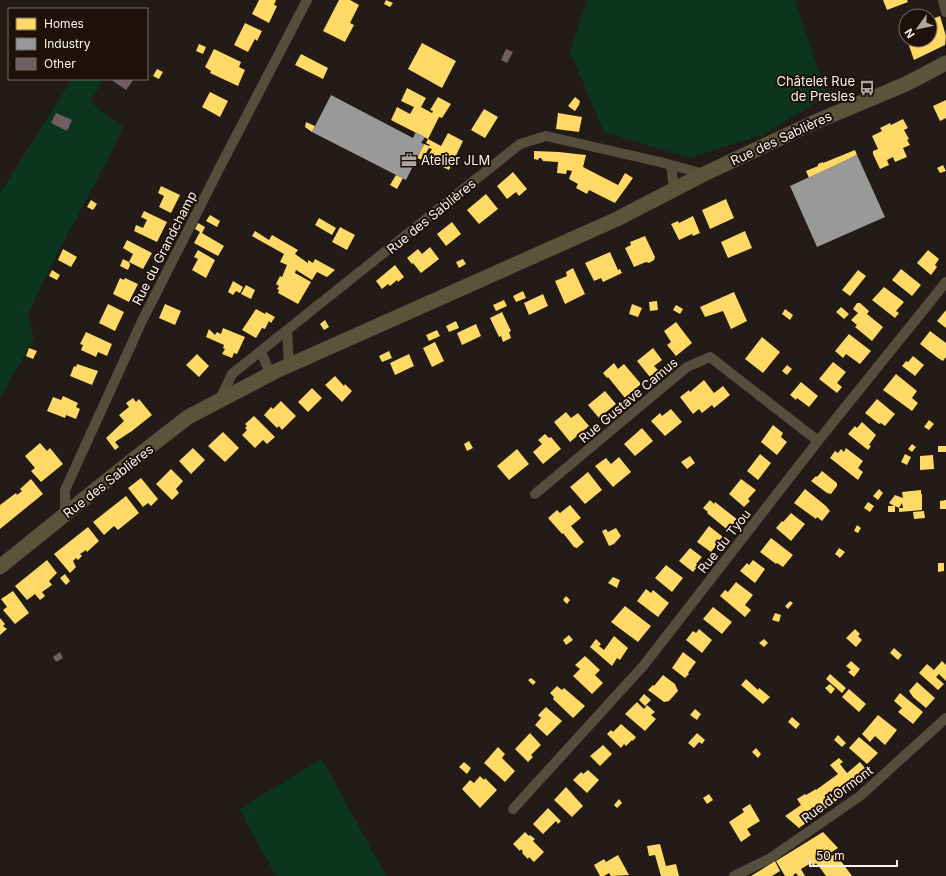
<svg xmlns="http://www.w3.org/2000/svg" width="946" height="876" viewBox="0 0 946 876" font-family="Inter,sans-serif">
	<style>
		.green { fill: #0b351f }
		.homes { fill: #ffd966 }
		.industry { fill: #999 }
		.building { fill: #725d65 }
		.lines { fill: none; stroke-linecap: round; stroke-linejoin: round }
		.street { stroke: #564e3c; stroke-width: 10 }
		.secondary { stroke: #5b543b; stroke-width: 15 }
		.labels { text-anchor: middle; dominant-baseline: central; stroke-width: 4; stroke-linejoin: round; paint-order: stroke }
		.poi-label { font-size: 13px; fill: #faf0eb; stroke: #1e110a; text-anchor: end }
		.street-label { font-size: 13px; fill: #faf0eb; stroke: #1e110a }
	</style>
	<rect width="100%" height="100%" fill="#231b18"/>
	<!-- green -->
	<path class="green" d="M587 0H795L827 96 762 135 689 158 604 132 570 52Z
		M72 79H104L90 102 123 127 111 153 50 268 28 315 34 338 0 399V193Z
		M322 759 386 876H276L239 809Z"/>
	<!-- homes -->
	<path class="homes" d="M259 0H276L274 5 277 6 269 23 252 14Z
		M339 0H350L359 5 350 23 354 25 345 42 323 31Z
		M386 0 393 3 390 7 384 4Z
		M883 0H907L908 2 887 10Z
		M940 16 946 36 945 45 914 60 907 40H930V20Z
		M245 23 262 31 257 41 255 39 248 52 234 45Z
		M422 43 456 61 442 88 408 69Z
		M199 44 206 47 203 54 196 51Z
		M214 49 241 62 239 67 245 70 238 86 210 73 211 71 205 67Z
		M301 54 328 68 323 79 295 65Z
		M157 69 163 72 159 79 153 76Z
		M407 88 426 98 421 107 432 113 433 111 430 110 438 97 451 104 442 118 439 117 428 139 441 146 448 133 463 141 449 170 431 161 433 158 428 156 432 149 429 148 422 160 417 158 424 144 429 146 430 145 426 143 428 139 391 120 397 107 410 114 414 107 401 101Z
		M210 92 228 101 220 117 202 107Z
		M575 97 580 101 579 105 575 111 568 106Z
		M946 100V118L940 121 933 106Z
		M484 109 498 117 485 138 471 130Z
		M558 113 582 117 579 132 556 129Z
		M903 119 908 128 904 130 909 139 907 140 910 145 903 148 907 157 895 162 893 157 887 160 889 165 880 169 873 154V151L878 149 872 136 882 131 880 128 890 123 891 125Z
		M306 122 315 126 312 132 305 127Z
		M855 150 857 155 809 178 806 171 818 166V164L823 162V163Z
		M534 151 559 152 586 155 583 167 618 185 625 173 633 178 615 203 589 190 587 194 576 188 578 184 569 179 572 171 567 170 566 174 557 173 558 162 543 161 541 158H539L538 160 534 159Z
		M943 165 946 171 940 173 937 168Z
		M513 172 527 189 519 196 516 192 507 199 497 186Z
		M396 175 403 178 397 189 390 185Z
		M161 186 180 195 171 213 159 207 164 196 158 193Z
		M486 194 498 209 479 224 467 210Z
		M726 199 734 218 710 229 702 210Z
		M91 200 97 204 93 210 87 207Z
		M144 211 167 222 157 242 134 231 136 225 143 228 147 220 141 217Z
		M210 215 220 221 217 227 206 221Z
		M693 216 700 233 693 236 692 234 679 240 671 224 678 221 679 223Z
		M319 218 336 228 332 235 315 225Z
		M452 222 461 234 446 246 437 234Z
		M198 223 205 227 202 233 224 246 218 256 194 243 200 232 195 229Z
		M340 227 355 235 347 250 332 242Z
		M255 231 269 240 272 235 298 250 295 254 308 263V260L313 263 315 259 335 270 327 277 317 272 312 280 296 270 295 273 311 282 298 304 278 293 279 290 277 289 279 286 276 284 280 276 282 277 287 265 280 262 284 254 252 236Z
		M745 231 752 248 728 258 721 242Z
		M645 236 655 257 654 260 649 263 646 262 634 267 625 248 631 245 630 242Z
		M127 240 152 253 143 269 129 262 133 254 123 248Z
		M430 247 439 259 421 273 413 263 412 264 407 258 418 249 422 254Z
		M63 249 77 257 71 267 58 260Z
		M198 250 215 260 206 278 192 270 198 259 194 257Z
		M928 250 939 259 935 265 937 267 931 275 917 263Z
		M610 252 618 270 620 269 622 273 603 282 601 278 594 281 585 263Z
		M123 259 129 262 130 265 128 270 120 266Z
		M463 259 466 264 459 268 456 262Z
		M395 265 404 277 398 282 397 280 390 286 388 284 382 289 376 281Z
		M573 268 585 294 565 304 555 281 567 276 566 272Z
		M901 269 921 285 912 296 892 280Z
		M52 270 60 275 57 280 49 276Z
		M858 270 866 276 850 296 842 290Z
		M120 278 124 280 125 278 138 284 129 302 113 294Z
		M233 281 243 287 240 293 236 291 233 295 228 292Z
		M246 285 255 290 251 299 241 294Z
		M884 287 904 302 896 311 899 313 895 318 872 300Z
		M523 291 526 298 516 302 513 296Z
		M734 292 747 321 731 329 723 311 705 317 700 307Z
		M543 294 548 306 529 315 524 303Z
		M504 300 507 306 496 311 493 305Z
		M657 301 658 310 650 311 649 302Z
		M857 303H860L869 311 867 314 883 327 872 341 855 327 857 325 851 320 858 313 853 309Z
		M108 304 124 312 115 331 99 323Z
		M165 304 181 311 175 325 159 318Z
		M632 304 642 308 638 317 629 314Z
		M676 305 683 309 680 314 673 310Z
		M841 307 849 314 844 319 836 312Z
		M256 309 265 314 266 312 275 317 271 323 269 321 265 329 262 328 256 338 242 330Z
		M785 309 793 315 790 320 782 314Z
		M946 310V328L937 321Z
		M502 312 511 331 509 332 511 338 503 342 501 336 499 337 490 318Z
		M325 320 329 327 324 330 320 324Z
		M456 321 459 328 449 332 446 326Z
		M676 322 692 343 676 356 667 345 671 342 664 331Z
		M476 324 481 336 462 345 457 333Z
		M223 328 245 337 237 354 234 353 232 358 222 354 225 349 223 348 224 345 206 337 209 329 215 335 217 332 221 334Z
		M437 330 440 336 429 341 426 335Z
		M930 331 946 343V357L943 361 938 358 920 344Z
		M86 332 112 344 107 356 98 352 96 357 81 350 83 345 80 344Z
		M849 334 871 351 860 364 846 354 843 358 835 351Z
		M762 337 780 352 763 373 745 359Z
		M435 342 444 361 432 367 423 348Z
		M29 348 37 351 33 359 26 356Z
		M653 348 662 360 654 366 658 370 650 377 637 361Z
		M389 351 392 358 382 362 379 356Z
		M197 354 209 366 199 377 186 365Z
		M409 354 414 366 395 375 390 363Z
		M913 356 924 365 915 376 902 366 906 361 908 362Z
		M833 362 846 372 837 383 842 387 837 393 819 379Z
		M614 363 618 369 624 364 641 384 625 398 608 377 607 378 603 373Z
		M77 364 98 371 92 385 70 376 74 366 76 367Z
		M787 365 792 369 787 375 782 371Z
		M896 374 917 391 912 398 918 403 912 411 883 390Z
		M335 376 344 386 345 384 352 391 342 402 325 385Z
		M704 380 714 393 723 386 730 395 714 408 712 405 702 413 699 409 693 414 680 397 689 390 690 392Z
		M801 382 818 396 809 407 797 398 796 400 790 395Z
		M312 388 322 398 308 412 298 402Z
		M605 391 616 404 599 418 588 405Z
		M63 396 78 403 76 407 80 409 76 419 66 415 65 418 47 411 53 397 61 400Z
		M133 398 136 402 139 399 152 415 132 431 115 442 119 447 115 450 106 438 124 421 119 415 129 407 126 403Z
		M877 399 895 414 885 426 881 423 879 424 865 413Z
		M281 401 296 416 282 430 279 426 277 428 264 415 271 407 273 409Z
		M671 409 682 422 665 436 651 421 660 413 662 416Z
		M566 412 571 418 578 413 589 426 570 442 554 422Z
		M254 416 275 437 267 444 263 440 255 448 242 435 247 430 245 428 247 426 245 424Z
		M929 420 934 424 929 430 924 427Z
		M862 422 876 435 869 445 871 446 868 450 848 434 855 426 857 428Z
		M773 425 783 433 781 437 787 442 777 455 761 442Z
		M642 428 653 441 635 456 624 444Z
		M223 432 239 448 225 462 208 446Z
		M545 434 549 438 551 437 561 449 543 464 533 452 542 444 538 440Z
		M469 441 473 448 467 451 464 444Z
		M40 443 47 451 50 448 63 464 41 482 31 471 35 468 25 456Z
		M912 444 916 447 912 452 908 449Z
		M938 446H946V452H938Z
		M193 448 205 460 191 474 179 461Z
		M846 448 863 461 858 468 863 472 858 480 830 458 835 451 838 453 841 449 844 452Z
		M517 449 529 464 509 480 497 466Z
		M760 454 771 463 758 480 747 471Z
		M905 454 911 457 907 465 901 462Z
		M933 455 934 469 920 470V456Z
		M690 456 695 463 687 469 681 462Z
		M619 457 631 472 613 487 595 466 606 458 611 464Z
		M171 469 183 481 176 489 179 493 172 500 156 484Z
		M822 471 837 483V486L831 494 827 493 811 481 816 476 817 477Z
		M588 472 602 490 585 504 570 487Z
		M141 478 158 499 151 506 148 503 143 507 128 488Z
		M31 479 43 494 0 529V505L16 493 17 495 22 491 20 489Z
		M741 479 756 490 748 499 750 501 744 507 729 494Z
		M805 489 826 506 830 511 822 521 817 517 816 519 794 503Z
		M879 489 883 493 878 500 873 496Z
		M921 490V494H922V510L899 512V508H903L902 503 899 508 895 506V512H888V506H894L889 503 895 495 903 498 902 492Z
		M126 496 139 513 118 530 114 526 104 535 93 522Z
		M710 500 714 504 715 502 738 520 729 531 707 513 708 512 703 508Z
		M946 500V509H940V501Z
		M868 502 874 506 870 512 864 508Z
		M570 505 581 518 571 526 584 542 577 548 574 547 563 533 562 534 548 518 557 510 560 513Z
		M924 511 925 518 914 519 913 512Z
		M791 513 805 524 791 541 776 528 782 521 783 522Z
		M857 525 861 528 858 533 854 531Z
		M709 526 723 537 711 552 697 542Z
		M88 527 99 541 87 552 86 550 80 554 82 556 78 560 76 558 73 561 76 567 70 573 54 554Z
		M616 528 621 536 614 544 609 546 602 531 606 529 608 532Z
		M771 538 793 555 783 567 777 563 776 564 760 552Z
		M690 548 702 557 696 564 698 566 693 572 679 561Z
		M839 548 845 552 840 558 835 554Z
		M47 560 57 573 49 581 52 585 42 592 45 596 40 600 35 594 27 600 15 586Z
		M753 560 765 569 755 583 740 571 747 563 749 565Z
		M938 563H944V571L938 572Z
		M666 565 683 578 672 592 655 578Z
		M65 574 70 581 66 585 60 578Z
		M613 577 620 580 617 588 608 583Z
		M736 582 753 595 745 605 751 610 745 617 720 596 725 590 728 592Z
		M646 589 651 593 653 590 669 603 658 617 637 601Z
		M13 591 29 613 15 624 3 610 7 607 1 599Z
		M566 596 570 600 567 604 563 600Z
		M790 601 793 603 788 609 785 606Z
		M625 606 651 626 638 642 611 622Z
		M713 607 732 622 722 634 703 619Z
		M775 613 781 615 779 622 772 620Z
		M0 618 5 624 3 626 7 629 0 635Z
		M699 629 712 640 702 653 686 640 693 631 696 633Z
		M855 629 860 634 858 636 862 640 856 647 846 638Z
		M569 635 573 640 566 645 563 640Z
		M614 636 628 648 620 660 617 658 612 666 590 647 596 639 601 644 599 646 604 650Z
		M764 639 768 643 764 647 759 643Z
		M894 648 902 655 898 660 890 653Z
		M683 652 696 662 688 673 689 674 685 678 672 668Z
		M585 656 600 670 595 675 603 683 592 694 573 676 580 669 575 665Z
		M851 661 860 669 854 677 848 672 851 670 846 666Z
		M942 661 946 665V681L939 674 936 677 944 684 938 690 919 673 927 664 934 670Z
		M830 674 846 688 842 693 826 679Z
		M663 675 675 684 678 691 669 701 664 702 648 690 653 685 654 686Z
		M531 678 536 682 533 685 528 680Z
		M746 679 758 690 759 688 770 697 763 704 741 685Z
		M917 682 935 698 926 708 913 697 909 691Z
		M830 684 835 689 831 694 825 688Z
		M557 686 562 690 564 688 585 706 573 718 553 699 554 697 550 693Z
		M849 689 866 704 859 712 842 697Z
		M900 693 923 712 913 724 898 712 902 708 894 701Z
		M644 694 651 700 645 706 639 700Z
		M637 702 644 709 647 705 655 712 651 715 656 719 645 731 625 714Z
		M546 707 562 721 547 736 535 725 541 718 538 715Z
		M695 709 701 714 697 720 690 715Z
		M878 715 897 730 885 745 875 736 870 742 862 734Z
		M792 717 800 724 796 729 788 722Z
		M621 724 636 737 633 741 632 740 626 746 624 744 621 748 607 734 611 730 613 732Z
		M530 733 541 745 531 755 533 757 528 762 515 749Z
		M697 733 705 740 702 744 699 742 694 748 688 743Z
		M838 735 846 743 842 747 834 740Z
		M859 737 878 753 867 764 849 748Z
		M603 745 612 754 600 766 590 756Z
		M498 747 505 754 502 758 515 771 505 782 484 763Z
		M756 748 761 754 758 758 752 752Z
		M839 758 843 762 840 764 847 773 860 762 871 775 799 828 785 816 801 805 797 799 805 794 806 795 816 789V790L838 774 830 765Z
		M464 762 471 768 467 774 459 767Z
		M588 770 599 780 587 793 573 780 581 772 583 774Z
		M480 776 484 780 485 778 497 790 480 808 462 789 470 780 474 783Z
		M566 787 583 806 572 817 554 800Z
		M709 794 713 800 707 804 703 798Z
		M619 799 622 803 617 808 614 805Z
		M750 804 760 821 747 829 751 835 741 842 729 822 744 812 742 809Z
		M548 808 561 821 558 824 556 821 543 834 533 824Z
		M525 832 529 836 530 835 535 839 533 841 544 852 534 862 529 857 528 859 522 853 523 852 521 849 520 851 513 844Z
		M823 832 838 848 830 853 832 856 835 853 852 876H826L818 865V866L816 863 813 866 811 863 801 869 805 876H798L796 873 793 875 794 876H785L776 861Z
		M660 844 666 866 676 864 679 876H661L655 855 649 856 647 846Z
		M618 855 629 875 611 876 609 873 604 876H600L594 865 604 859 606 862Z
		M775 861 780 871 772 876H751Z"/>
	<!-- industry -->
	<path class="industry" d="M331 95 413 138 416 132 425 137 421 143 424 144 406 180 312 132Z
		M857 155 885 217 817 247 790 186Z"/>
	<!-- building -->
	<path class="building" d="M506 49 513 52 507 63 501 60Z
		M110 79H134L126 90Z
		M56 113 72 120 67 131 51 123Z
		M60 652 63 658 56 662 53 657Z"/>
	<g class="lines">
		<!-- street -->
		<path class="street" d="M943 0 946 12
			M671 165 674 189
			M287 330 289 365
			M261 351 270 374
			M219 401 232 374 520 144 546 136 660 162 704 174
			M535 494 687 367 710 357 818 441
			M65 515V490L142 321 221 165 307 0
			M513 809 644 665 818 441 946 282
			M734 876 769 859 860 796 946 718"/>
		<!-- secondary -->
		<path class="secondary" d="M0 567 120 470 188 417 274 372 617 219 704 174 815 122 906 84 946 63"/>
	</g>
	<!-- icons -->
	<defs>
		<g id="bus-bare" transform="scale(1.2)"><path d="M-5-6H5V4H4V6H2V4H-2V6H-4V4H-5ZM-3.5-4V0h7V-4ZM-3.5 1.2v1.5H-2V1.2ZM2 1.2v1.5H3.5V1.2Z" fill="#afa5a1" stroke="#1e110a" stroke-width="2.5" paint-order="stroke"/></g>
		<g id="office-bare" transform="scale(1.2)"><path d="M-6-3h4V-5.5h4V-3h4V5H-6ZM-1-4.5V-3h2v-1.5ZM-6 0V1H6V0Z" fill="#afa5a1" stroke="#1e110a" stroke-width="2.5" paint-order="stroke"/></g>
	</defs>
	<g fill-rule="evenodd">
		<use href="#bus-bare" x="867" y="88"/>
		<use href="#office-bare" x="409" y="160"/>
	</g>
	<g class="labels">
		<!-- poi labels -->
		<g class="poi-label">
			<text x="855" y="81">Châtelet Rue<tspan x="855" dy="15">de Presles</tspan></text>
			<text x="421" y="160" text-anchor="start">Atelier JLM</text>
		</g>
		<!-- street labels -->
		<g class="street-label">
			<text transform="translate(781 138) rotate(-25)">Rue des Sablières</text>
			<text transform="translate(431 216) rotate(-39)">Rue des Sablières</text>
			<text transform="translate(164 248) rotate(-63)">Rue du Grandchamp</text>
			<text transform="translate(628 400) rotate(-40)">Rue Gustave Camus</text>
			<text transform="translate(108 481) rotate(-38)">Rue des Sablières</text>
			<text transform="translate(724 541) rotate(-52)">Rue du Tyou</text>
			<text transform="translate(837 794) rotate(-37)">Rue d'Ormont</text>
		</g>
	</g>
	<!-- legend -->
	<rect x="8" y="8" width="140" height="72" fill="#1e110a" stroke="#766a64"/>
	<rect x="16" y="18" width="20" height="12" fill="#ffd966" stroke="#766a64"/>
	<text x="44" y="28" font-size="12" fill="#faf0eb">Homes</text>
	<rect x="16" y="38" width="20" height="12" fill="#999999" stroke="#766a64"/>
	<text x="44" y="48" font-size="12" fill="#faf0eb">Industry</text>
	<rect x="16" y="58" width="20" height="12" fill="#725d65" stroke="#766a64"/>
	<text x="44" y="68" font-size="12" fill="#faf0eb">Other</text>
	<!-- north arrow -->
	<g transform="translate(918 28) rotate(237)"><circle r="19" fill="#1e110a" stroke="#766a64"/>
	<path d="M0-3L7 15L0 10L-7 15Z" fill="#afa5a1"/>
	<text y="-6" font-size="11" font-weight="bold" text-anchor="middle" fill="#faf0eb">N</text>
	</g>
	<!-- scale -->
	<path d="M810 860v6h87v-6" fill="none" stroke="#faf0eb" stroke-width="2"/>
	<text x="816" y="860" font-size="12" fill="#faf0eb" stroke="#1e110a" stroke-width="3" paint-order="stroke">50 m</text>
</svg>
